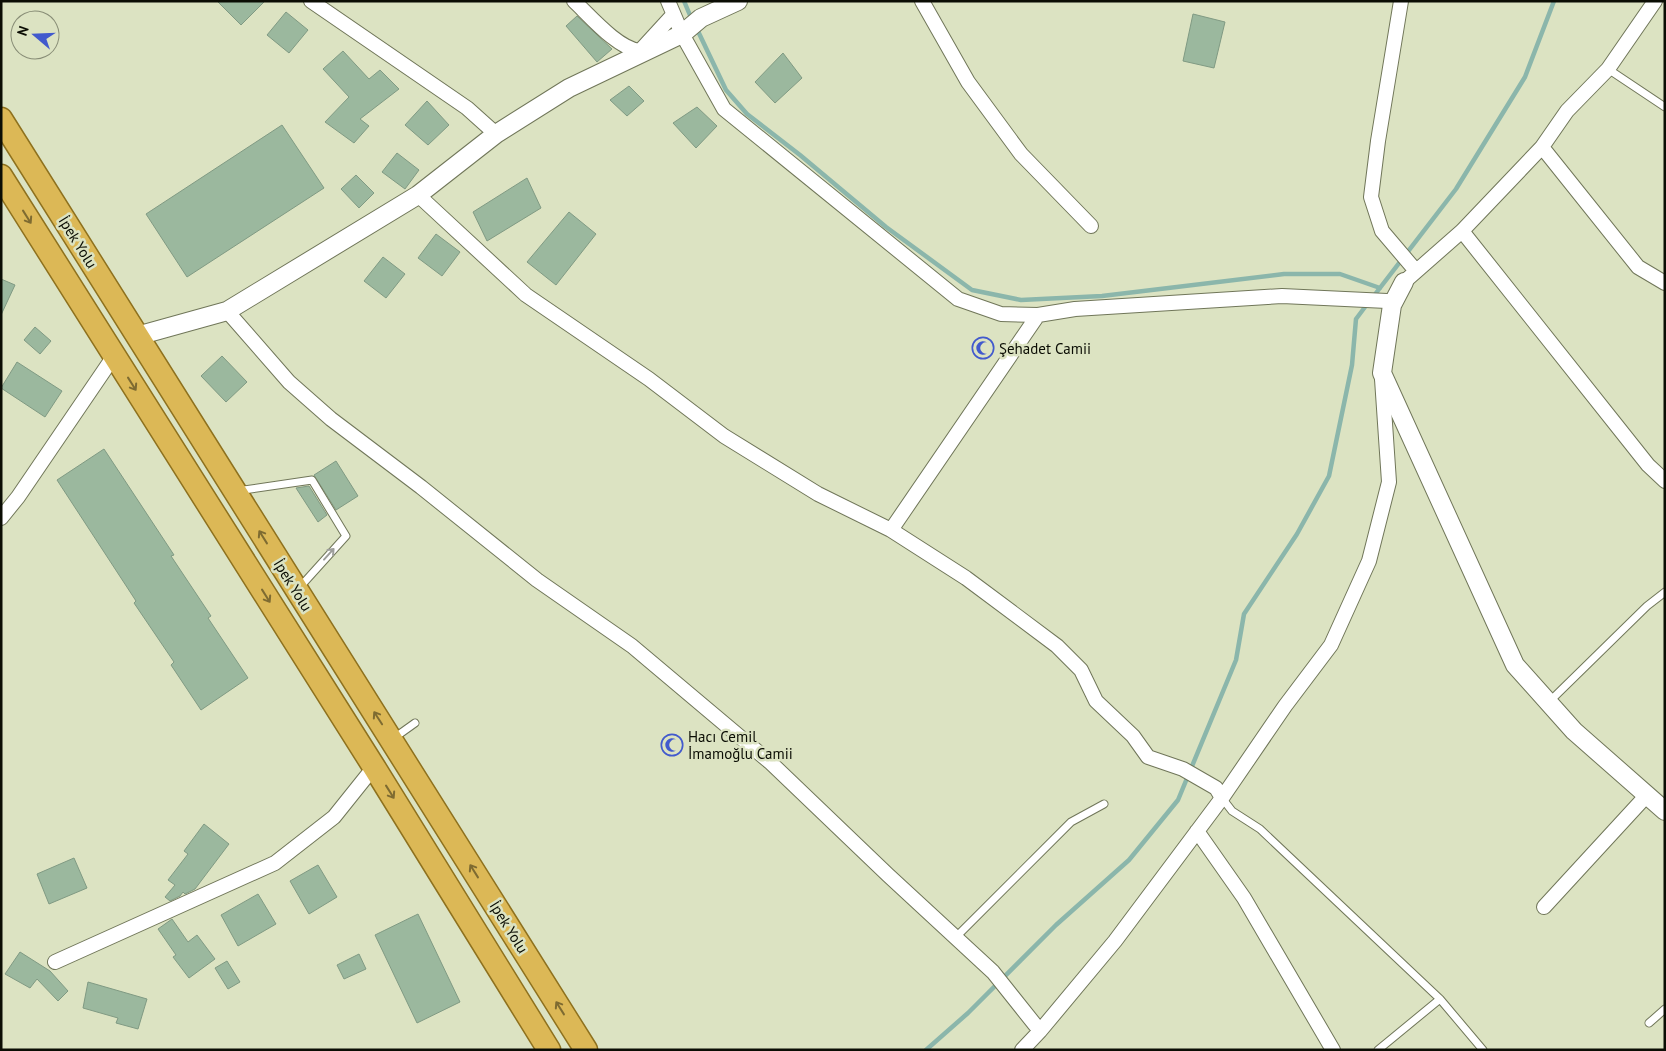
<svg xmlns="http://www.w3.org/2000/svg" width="1666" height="1051" viewBox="0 0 1666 1051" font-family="'PT Sans',sans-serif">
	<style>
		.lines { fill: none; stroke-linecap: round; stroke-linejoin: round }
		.stream { stroke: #8bb6ab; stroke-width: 4.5 }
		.building { fill: #9bb89e; stroke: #809a83 }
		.service-casing { stroke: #707659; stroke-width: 9 }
		.minor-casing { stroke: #707659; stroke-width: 16 }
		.tertiary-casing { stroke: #707659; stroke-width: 20 }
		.trunk-casing { stroke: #8e711e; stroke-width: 25 }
		.service { stroke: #fff; stroke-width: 7 }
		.minor { stroke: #fff; stroke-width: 14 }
		.tertiary { stroke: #fff; stroke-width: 18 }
		.trunk { stroke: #dcb856; stroke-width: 22 }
		.oneway { stroke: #7e6b31 }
		.oneway2 { stroke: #9d9e9b }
		.labels { text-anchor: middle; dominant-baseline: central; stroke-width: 5; stroke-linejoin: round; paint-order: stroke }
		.street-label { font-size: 15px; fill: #0b0d04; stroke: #dce3c2 }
		.poi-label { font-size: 15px; fill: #0b0d04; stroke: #dce3c2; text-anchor: start }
	</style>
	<rect width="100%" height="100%" fill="#dce3c2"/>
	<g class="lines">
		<!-- stream -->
		<path class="stream" d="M684 1 692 20
			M696 27 726 90 747 114 800 155 886 227 972 290 1021 300 1102 296 1284 274H1340L1380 288
			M1373 297 1456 189 1525 77 1554 1
			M926 1050 968 1013 1056 925 1129 860 1178 800 1236 660 1244 614 1297 534 1329 476 1352 365 1356 319 1368 303"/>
	</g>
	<!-- building -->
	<path class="building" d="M217 1H265L241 25Z
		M286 12 308 30 289 53 267 35Z
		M1193 14 1225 22 1214 68 1183 61Z
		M577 16 612 49 597 62 566 26Z
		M343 51 369 79 380 70 399 89 360 119 369 126 354 143 325 122 349 97 323 69Z
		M783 53 802 78 775 103 755 82Z
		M629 86 644 101 627 116 610 100Z
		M427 101 449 125 428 145 405 125Z
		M697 107 717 126 696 148 673 123Z
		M282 125 324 188 187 277 146 214Z
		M397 153 419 170 405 189 382 172Z
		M356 175 374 193 359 208 341 189Z
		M527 178 541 208 487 241 473 212Z
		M569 212 596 234 556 285 527 262Z
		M436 234 460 252 442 276 418 258Z
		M383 257 405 274 386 298 364 281Z
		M1 279 15 285 1 315Z
		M35 327 51 341 40 354 24 340Z
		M222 356 247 382 226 402 201 376Z
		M17 362 62 391 45 417 1 388Z
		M104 449 174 555 171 556 211 616 208 618 248 678 201 710 171 665 174 662 134 603 136 601 57 480Z
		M336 461 358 496 336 510 314 475Z
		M309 486 327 515 318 522 296 488Z
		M204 824 229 844 195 889 185 894 183 892 180 896 170 901 165 897 175 885 168 880 188 854 184 851Z
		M74 858 87 888 49 904 37 874Z
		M318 865 337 897 309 914 290 881Z
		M258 894 276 924 238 946 221 915Z
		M418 914 460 1002 417 1023 375 935Z
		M172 919 188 942 197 935 215 959 189 978 173 957 176 955 158 929Z
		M20 952 50 971 68 991 58 1001 37 979 30 988 5 974Z
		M359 954 366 969 344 979 337 965Z
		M227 961 240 982 228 989 215 968Z
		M88 982 147 999 138 1029 116 1023 118 1018 83 1008Z"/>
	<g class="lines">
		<!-- service casing -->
		<g class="service-casing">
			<path id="service" d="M1608 69 1665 107
				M237 491 312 480 346 536 300 587
				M1549 702 1647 606 1665 592
				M394 738 415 723
				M1222 798 1232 811 1260 829 1440 999 1483 1050
				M955 938 1071 822 1104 804
				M1649 1023 1665 1009
				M1378 1050 1440 999"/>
		</g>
		<!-- minor casing -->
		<g class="minor-casing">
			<path id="minor" d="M311 1 467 108 496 134
				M574 1C590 16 618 49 640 51L673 15
				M668 1 682 34 724 109 958 299 1001 314 1038 315 1075 309 1282 296 1387 301 1392 305
				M922 1 968 82 1021 154 1091 226
				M1401 1 1378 141 1371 197 1382 231 1416 271
				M1542 147 1638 267 1665 283
				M418 195 526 295 649 379 724 436 818 494 891 530 1038 315
				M1462 231 1648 465 1665 481
				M1404 282 1462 231 1542 147 1567 111 1608 69 1655 1
				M227 311 289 382 331 419 421 487 537 580 632 646 771 763 888 875 993 972 1040 1031
				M1 518 18 497 114 356
				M891 530 966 578 1057 646 1081 670 1096 701 1133 736 1148 757 1183 769 1216 788 1222 798
				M1197 831 1244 898 1333 1050
				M1544 907 1647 795
				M55 962 275 863 334 817 374 767
				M1022 1050 1040 1031 1115 941 1222 798 1285 706 1331 645 1369 561 1389 482 1382 379"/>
		</g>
		<!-- tertiary casing -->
		<g class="tertiary-casing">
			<path id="tertiary" d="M1404 282 1392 305 1382 373 1515 665 1574 731 1665 811
				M137 336 227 311 418 195 496 134 569 88 682 34 701 18 738 1"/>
		</g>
		<!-- trunk casing -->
		<g class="trunk-casing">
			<path id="trunk" d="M1 119 586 1050
				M1 176 374 767 549 1050"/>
		</g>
		<!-- service -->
		<use href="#service" class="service"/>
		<!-- minor -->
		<use href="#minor" class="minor"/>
		<!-- tertiary -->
		<use href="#tertiary" class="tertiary"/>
		<!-- trunk -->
		<use href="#trunk" class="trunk"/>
	</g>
	<!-- one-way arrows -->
	<defs><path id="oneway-shaft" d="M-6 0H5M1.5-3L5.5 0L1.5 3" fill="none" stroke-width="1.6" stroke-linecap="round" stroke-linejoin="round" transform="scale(1.25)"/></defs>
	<g class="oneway">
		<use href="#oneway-shaft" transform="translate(27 217) rotate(58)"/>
		<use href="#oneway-shaft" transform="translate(132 384) rotate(58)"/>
		<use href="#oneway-shaft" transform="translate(263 537) rotate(-122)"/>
		<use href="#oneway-shaft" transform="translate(266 596) rotate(58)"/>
		<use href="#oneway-shaft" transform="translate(378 718) rotate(-123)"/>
		<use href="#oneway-shaft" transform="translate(390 792) rotate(58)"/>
		<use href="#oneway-shaft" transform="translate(474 871) rotate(-122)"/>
		<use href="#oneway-shaft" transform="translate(560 1008) rotate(-122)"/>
	</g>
	<use class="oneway2" href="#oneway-shaft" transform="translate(329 554) rotate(-48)"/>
	<!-- icons -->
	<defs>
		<g id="mosque-ring" transform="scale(1.125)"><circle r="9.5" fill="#dce3c2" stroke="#425acd" stroke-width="1.5"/><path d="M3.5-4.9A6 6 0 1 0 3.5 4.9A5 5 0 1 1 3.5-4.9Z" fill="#425acd"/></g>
	</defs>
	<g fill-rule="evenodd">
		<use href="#mosque-ring" x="983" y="348"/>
		<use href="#mosque-ring" x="672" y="745"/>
	</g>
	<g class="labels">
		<!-- street labels -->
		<g class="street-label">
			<text transform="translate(78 242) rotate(58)">İpek Yolu</text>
			<text transform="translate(293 585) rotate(58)">İpek Yolu</text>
			<text transform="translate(509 927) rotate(58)">İpek Yolu</text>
		</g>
		<!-- poi labels -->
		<g class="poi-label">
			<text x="999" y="348">Şehadet Camii</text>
			<text x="688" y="736">Hacı Cemil<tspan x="688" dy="17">İmamoğlu Camii</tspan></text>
		</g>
	</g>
	<!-- border -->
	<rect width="1666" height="1051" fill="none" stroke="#0b0d04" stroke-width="5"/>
	<!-- north arrow -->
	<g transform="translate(35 35) rotate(289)"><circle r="24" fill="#dce3c2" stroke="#888d76"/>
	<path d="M0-4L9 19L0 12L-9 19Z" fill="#425acd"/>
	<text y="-8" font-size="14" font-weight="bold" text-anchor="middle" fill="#0b0d04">N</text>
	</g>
</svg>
